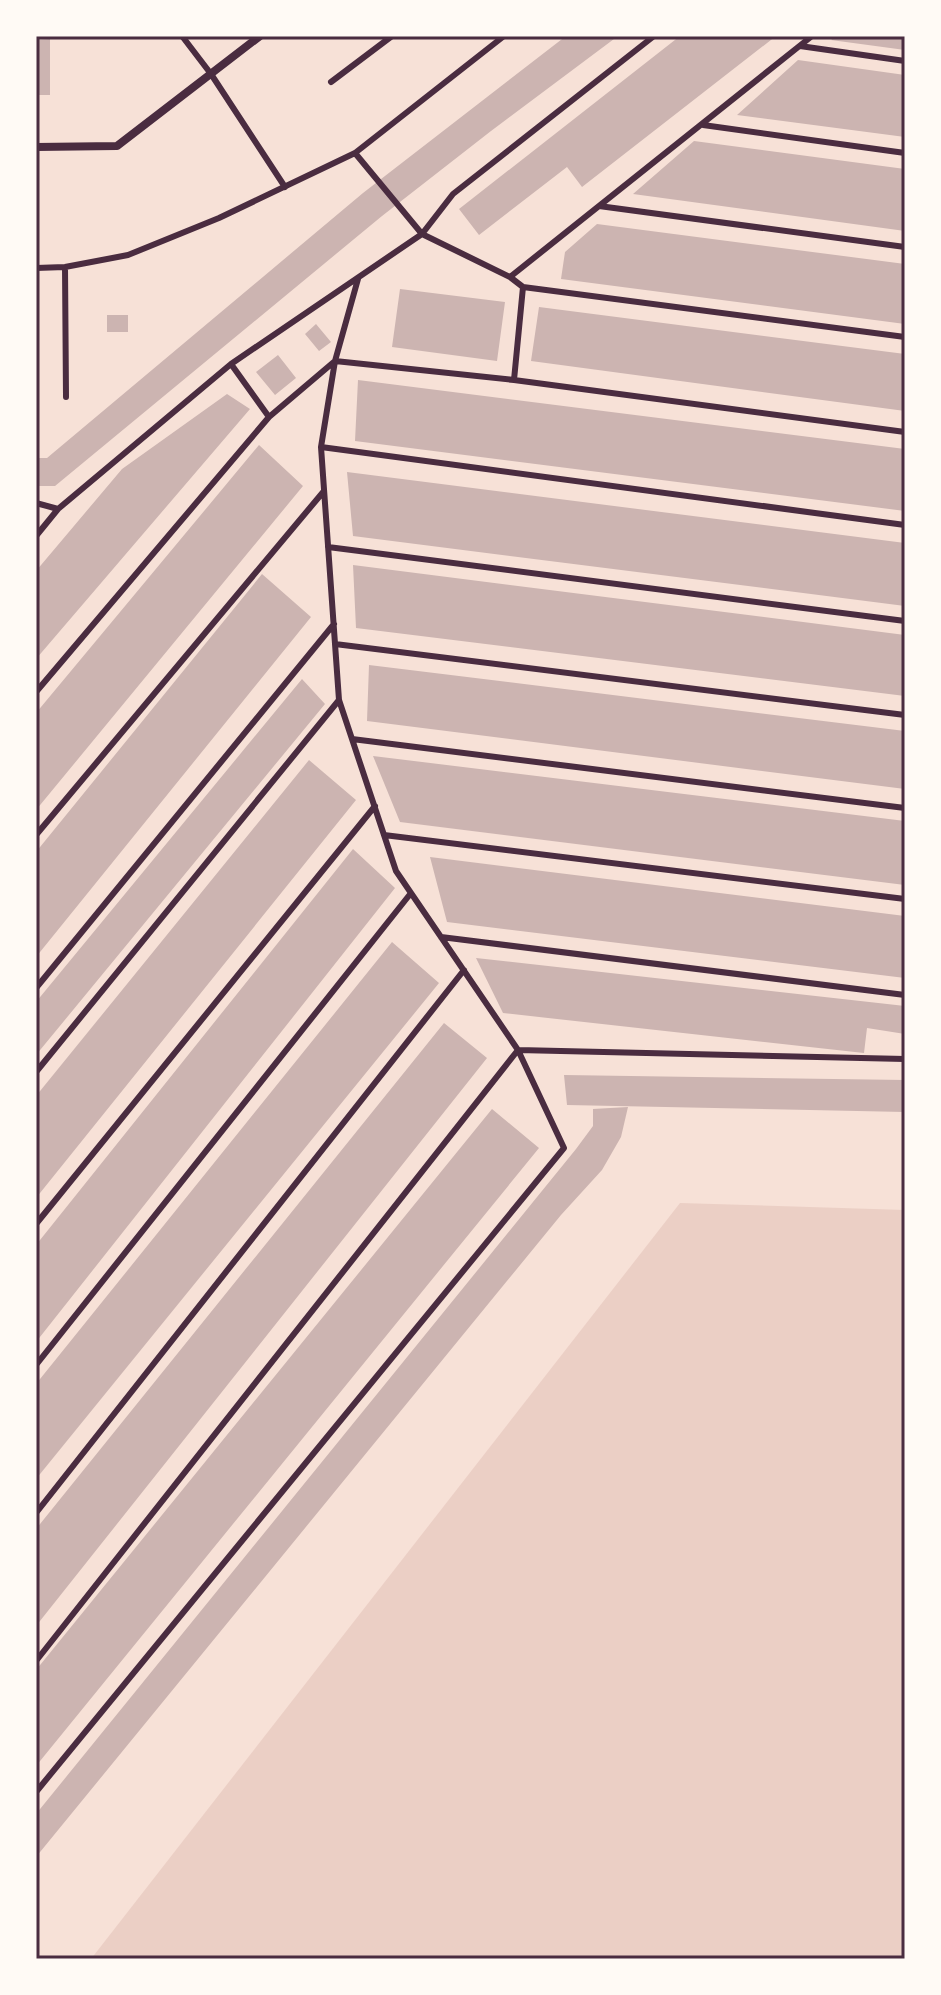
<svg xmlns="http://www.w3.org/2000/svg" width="941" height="1995" viewBox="0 0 941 1995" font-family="Raleway,sans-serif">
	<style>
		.green { fill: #ebcfc5 }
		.building { fill: #ccb4b1 }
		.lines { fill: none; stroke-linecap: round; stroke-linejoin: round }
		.service { stroke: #4a2c40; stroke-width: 6 }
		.minor { stroke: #4a2c40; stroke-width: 8 }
		.neatline { fill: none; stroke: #4a2c40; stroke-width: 3 }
	</style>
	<rect width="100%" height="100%" fill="#f7e1d7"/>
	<!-- green -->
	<path class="green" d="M680 1203 905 1210V1959H91Z"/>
	<!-- building -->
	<path class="building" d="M566 36H618L491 131 382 216 55 486H36V458H47L363 193Z
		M680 36H776L582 187 567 167 479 235 459 209Z
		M836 36H905V50L831 40Z
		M50 39V95H36V40Z
		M798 60 905 75V137L737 115Z
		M694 141 905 169V231L633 194Z
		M597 224 905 264V324L561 279 565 252Z
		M400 289 505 302 497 361 392 347Z
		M539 307 905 354V411L531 361Z
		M107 315H128V332H107Z
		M316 324 331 342 319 351 305 334Z
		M278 355 296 378 275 395 256 372Z
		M358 380 905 449V511L355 441Z
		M227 394 250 409 36 659V571L122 469Z
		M259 445 303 486 36 810V713Z
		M347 472 905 543V606L353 536Z
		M353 565 905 635V696L356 628Z
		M262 574 311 617 36 957V852Z
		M369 665 905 731V789L367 721Z
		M302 679 325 704 36 1055V1002Z
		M373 756 905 821V885L400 822Z
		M309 760 356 800 36 1198V1096Z
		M353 849 395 888 36 1342V1245Z
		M430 857 905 916V978L447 922Z
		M392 942 439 983 36 1479V1384Z
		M476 958 905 1006V1034L867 1028 864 1053 503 1013Z
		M444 1023 487 1058 36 1626V1529Z
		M564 1075 905 1080V1112L567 1105Z
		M628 1107 621 1137 602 1170 561 1215 36 1857V1814L576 1149 593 1126V1109Z
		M492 1109 539 1148 36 1766V1670Z"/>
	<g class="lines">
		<!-- service -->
		<path class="service" d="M182 36 211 74 285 187
			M800 46 905 61
			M331 82 392 36
			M703 125 905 153
			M355 153 422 234 510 277 523 287 905 337
			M599 206 905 247
			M65 267 66 397
			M36 268 65 267 128 255 219 218 355 153 504 36
			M510 277 812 36
			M231 364 269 417
			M514 380 523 287
			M321 447 905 525
			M36 503 58 509 231 364 422 234 453 194 654 36
			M36 536 58 509
			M328 547 905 621
			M335 644 905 715
			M36 692 269 417 335 361 514 380 905 432
			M352 739 905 808
			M36 835 324 491
			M384 835 905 899
			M441 937 905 995
			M36 988 334 624
			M36 1072 339 700
			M36 1224 375 806
			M36 1365 411 893
			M36 1513 464 970
			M36 1661 518 1050 905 1059
			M36 1792 564 1148 518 1050 396 871 339 700 321 447 335 361 358 279"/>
		<!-- minor -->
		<path class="minor" d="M36 147 117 146 260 36"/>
	</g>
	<!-- border -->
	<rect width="941" height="1995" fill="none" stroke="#fffaf5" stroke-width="76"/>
	<rect x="38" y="38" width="865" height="1919" class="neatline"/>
</svg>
